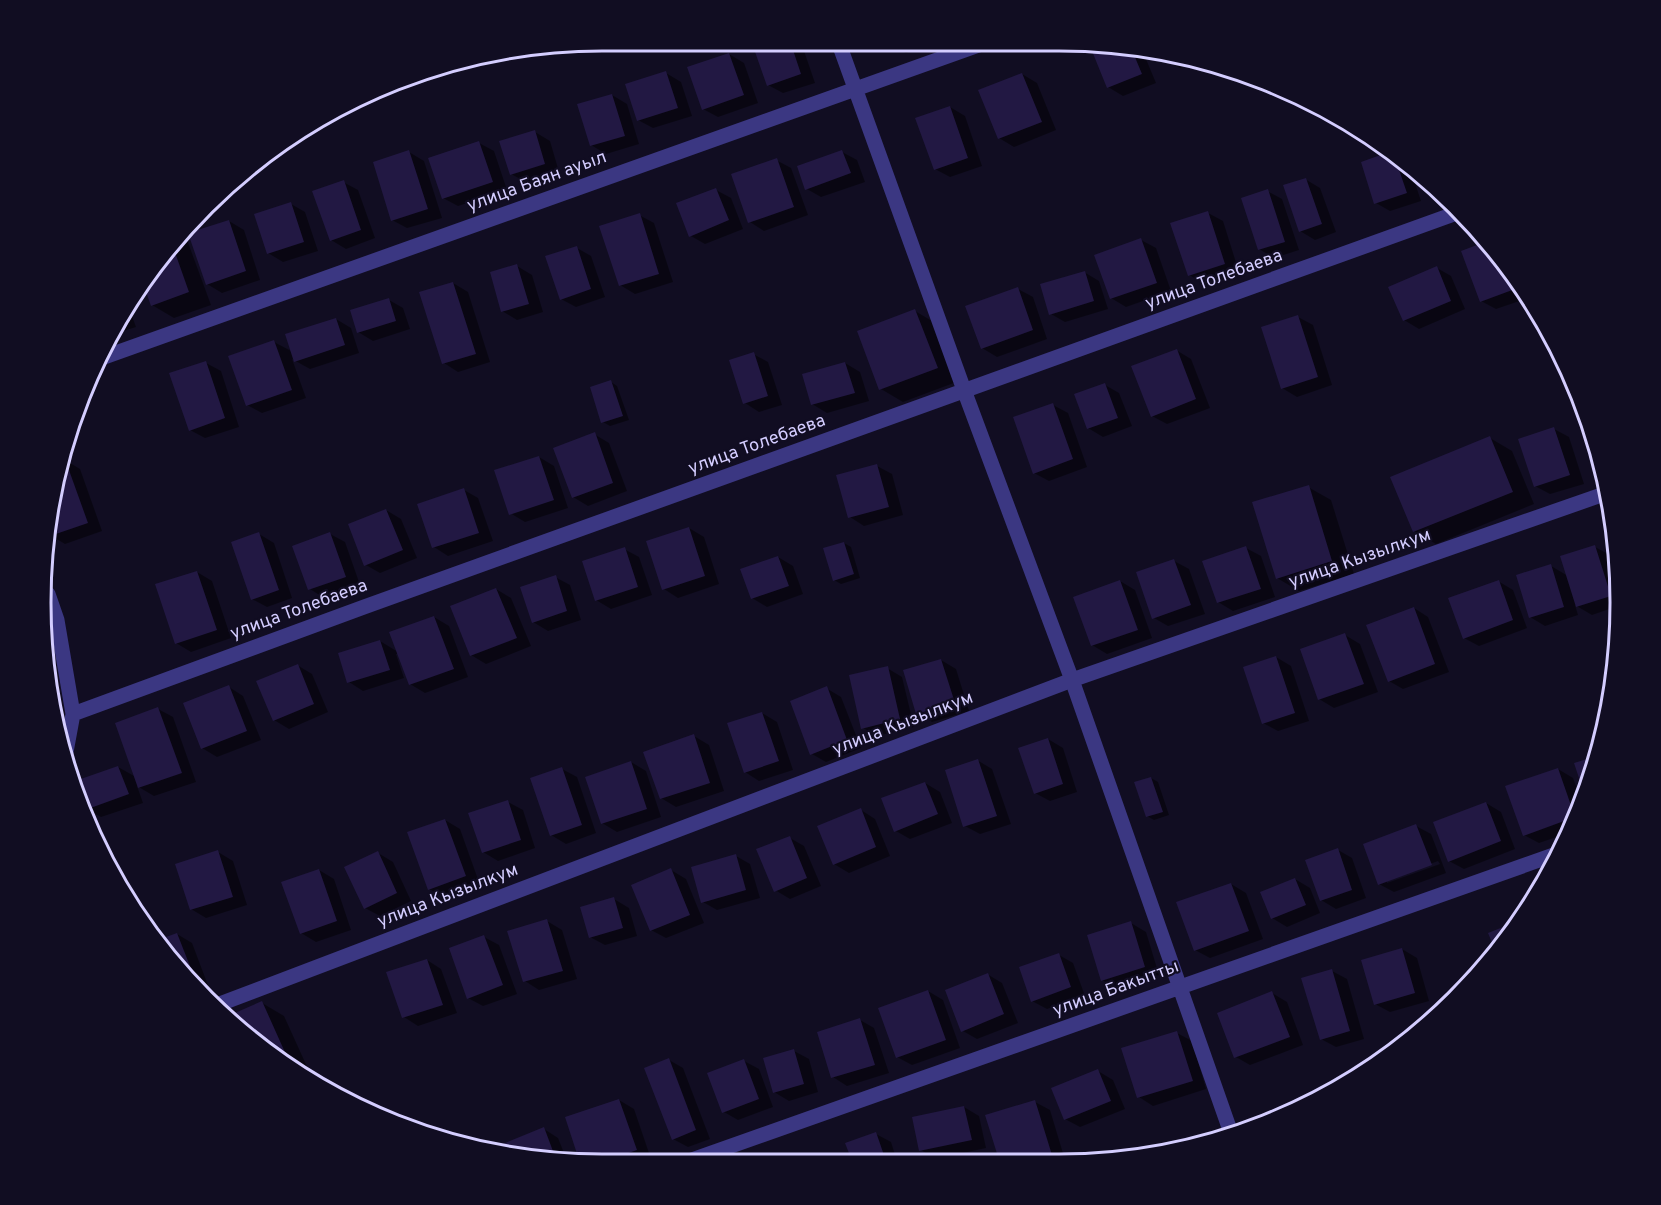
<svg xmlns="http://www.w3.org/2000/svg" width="1661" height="1205" viewBox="0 0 1661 1205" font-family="Overpass,sans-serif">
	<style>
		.shadow { fill: #0007; fill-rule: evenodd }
		.building { fill: #221843 }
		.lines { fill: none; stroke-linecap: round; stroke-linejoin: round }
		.minor { stroke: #3b3782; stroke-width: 15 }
		.labels { text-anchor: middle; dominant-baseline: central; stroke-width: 4.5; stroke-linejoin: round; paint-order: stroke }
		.street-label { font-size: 18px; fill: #d4cdff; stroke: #110d22 }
		.rim { fill: none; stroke: #d4cdff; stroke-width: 3 }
	</style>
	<rect width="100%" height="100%" fill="#110d22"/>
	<!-- shadow -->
	<path class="shadow" d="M774 41H795L802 45 815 83 783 93 768 85 754 47Z
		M889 41H940L906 53 891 45Z
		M1106 47 1143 52 1156 83 1123 96 1108 87Z
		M729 54 744 63 758 103 718 117 703 109Z
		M1163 54 1202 59 1180 68 1165 60Z
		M666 73 681 82 692 116 653 128 638 120Z
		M1022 74 1037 83 1056 130 1014 147 999 138Z
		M612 95 627 104 639 144 606 154 591 145Z
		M950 107 965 116 982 166 950 177 935 169Z
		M535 132 550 141 559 172 526 182 511 174Z
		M479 143 494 151 507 190 458 206 443 198Z
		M409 152 424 161 442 218 407 228 392 220Z
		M842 152 857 160 865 182 821 197 807 189Z
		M1390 154 1412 174 1421 201 1390 211 1376 203Z
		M776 160 791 168 808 215 764 231 750 222Z
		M1305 179 1320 188 1336 232 1315 240 1300 231Z
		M343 182 358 190 375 238 346 249 331 240Z
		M716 190 731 198 743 229 705 244 691 236Z
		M1267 191 1282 199 1299 250 1274 258 1259 249Z
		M291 204 305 212 318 251 283 262 268 253Z
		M1208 213 1223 221 1239 272 1204 283 1189 275Z
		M639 215 654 223 673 282 635 294 620 285Z
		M229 221 244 230 260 280 222 293 207 284Z
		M183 229 211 305 174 318 152 305 145 285Z
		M1141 240 1156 248 1171 291 1126 307 1111 298Z
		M1486 243 1504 260 1528 298 1496 309 1481 301Z
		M577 248 591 256 605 297 576 307 561 299Z
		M517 266 532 275 543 312 517 320 502 311Z
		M1437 268 1451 276 1465 309 1419 329 1404 320Z
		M1084 272 1099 281 1108 309 1065 322 1051 314Z
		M453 283 468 292 490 362 458 372 444 363Z
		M1018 289 1033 297 1047 339 997 357 982 348Z
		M389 300 403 308 410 329 373 341 358 332Z
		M129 308 136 327 111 335Z
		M915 311 937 324 959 381 903 402 881 389Z
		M1298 317 1313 325 1332 385 1297 397 1282 388Z
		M336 319 351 328 359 353 310 369 292 359 306 398 262 413 247 405 274 342 293 352Z
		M1176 350 1191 359 1210 408 1167 424 1152 416Z
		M753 354 768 362 782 405 759 412 745 403Z
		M206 363 221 371 239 427 205 438 190 430Z
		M845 363 860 372 869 401 827 413 812 404Z
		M611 382 617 386 629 420 610 426 603 422Z
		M1105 385 1119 393 1132 426 1103 437 1088 428Z
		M1053 405 1068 413 1087 467 1049 481 1034 473Z
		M1554 429 1569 437 1584 484 1550 494 1535 486Z
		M594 434 609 443 627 491 588 506 573 497Z
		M1490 438 1512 451 1534 504 1436 544 1414 531Z
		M539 457 554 466 568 508 525 522 510 513Z
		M65 460 80 469 102 531 65 544 50 535 51 493 62 461Z
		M877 466 892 474 903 515 864 526 850 517Z
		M1308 487 1331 500 1354 574 1299 591 1277 578Z
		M464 490 478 498 493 541 448 556 434 547 419 505Z
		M386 510 401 519 417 558 380 573 366 565Z
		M689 528 704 537 719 584 678 598 664 589Z
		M259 534 274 543 292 598 267 607 252 599Z
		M330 534 345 542 360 585 324 598 310 589Z
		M844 543 851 547 860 578 841 584 834 580Z
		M1595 547 1610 555 1619 583 1618 606 1592 615 1575 605 1578 615 1545 626 1530 617 1551 566 1568 576Z
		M1246 548 1261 556 1275 597 1233 611 1218 602Z
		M624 549 639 557 652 595 611 609 596 600Z
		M778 557 793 566 803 594 767 607 752 598Z
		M1174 561 1189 569 1205 614 1168 626 1154 618Z
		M197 572 212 581 231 638 191 652 176 643Z
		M555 577 570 585 581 620 548 631 533 622Z
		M1120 581 1135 590 1152 638 1107 654 1092 645Z
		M1498 581 1513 590 1527 628 1479 646 1464 638Z
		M496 589 511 598 531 646 486 664 471 655Z
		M1414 608 1428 617 1449 672 1403 689 1389 681Z
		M434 617 449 626 468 677 425 693 410 684 399 653 396 654 404 678 363 691 349 682 380 641 398 652Z
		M1345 635 1360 644 1378 692 1334 708 1319 699Z
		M1276 657 1291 666 1309 721 1278 731 1263 723Z
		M941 660 956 669 969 711 932 722 918 713Z
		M297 665 312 674 328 712 289 729 274 720Z
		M887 668 902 677 914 727 877 736 863 728Z
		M229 687 243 696 261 740 217 757 202 748Z
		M826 688 841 697 861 748 826 762 812 754Z
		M158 709 173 717 196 782 154 796 137 786 143 803 101 817 86 809 118 767 136 777Z
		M762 713 777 722 793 770 759 781 745 772Z
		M694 736 709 745 724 791 676 807 661 798Z
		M1048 739 1063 748 1077 792 1050 801 1035 793Z
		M977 760 992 769 1011 824 980 834 965 826Z
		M631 762 646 771 661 817 617 832 602 823Z
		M562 769 577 777 596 833 566 844 551 835Z
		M1558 769 1573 778 1582 803 1568 833 1539 843 1524 835Z
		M1151 778 1158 782 1169 815 1154 820 1147 816Z
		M925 783 940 792 952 823 910 839 896 831Z
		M508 802 523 810 535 848 498 861 483 852Z
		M1486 803 1501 812 1515 849 1464 869 1449 861Z
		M861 810 875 819 890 856 849 873 834 864Z
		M445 820 460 829 480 885 444 897 429 889Z
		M1416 826 1431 834 1446 873 1394 892 1379 884ZM1438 861 1440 864 1387 883V880Z
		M790 838 804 846 821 886 790 899 775 890Z
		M1338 850 1352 858 1366 898 1336 909 1321 900Z
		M218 852 233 861 247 905 206 918 191 909Z
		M378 853 393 862 411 901 380 916 365 908Z
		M736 856 750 864 760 898 717 910 703 902Z
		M319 870 334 879 351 930 316 942 301 933Z
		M671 870 686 879 704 923 666 938 651 930Z
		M1295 879 1310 888 1320 913 1287 927 1272 918Z
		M1231 884 1246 893 1263 939 1210 958 1195 950Z
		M614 899 629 908 637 936 605 945 590 937Z
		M547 921 562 930 577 979 539 990 525 981Z
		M1131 923 1146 932 1159 975 1117 988 1102 980Z
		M177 934 192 943 209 988 202 990 155 942Z
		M484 937 499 945 517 994 483 1006 468 998Z
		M1402 949 1417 958 1429 1001 1390 1012 1375 1004Z
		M1059 955 1073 963 1085 996 1047 1009 1032 1001Z
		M427 960 441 969 457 1013 418 1026 404 1017Z
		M1332 971 1347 979 1364 1039 1336 1047 1321 1039Z
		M987 974 1002 983 1018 1023 977 1039 963 1031Z
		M928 991 943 1000 960 1048 912 1065 897 1057Z
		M1272 993 1287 1002 1303 1045 1250 1065 1236 1057Z
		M262 1003 284 1016 314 1082 260 1048 229 1017Z
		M860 1020 874 1028 889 1073 847 1086 833 1077Z
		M1177 1033 1192 1041 1206 1089 1153 1106 1139 1097Z
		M794 1051 809 1059 818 1092 789 1101 774 1092Z
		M669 1060 683 1068 710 1139 688 1147 673 1139Z
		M744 1061 759 1069 773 1107 738 1120 724 1112Z
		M1098 1071 1113 1080 1125 1109 1080 1127 1065 1119Z
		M619 1100 634 1109 651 1159 639 1163H582L567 1118Z
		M1035 1102 1050 1110 1065 1160H1001L987 1116Z
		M964 1107 979 1116 986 1148 935 1159 921 1150Z
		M544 1129 558 1138 568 1163 502 1153 500 1146Z
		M876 1134 891 1142 897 1161H853L847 1144Z"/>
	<!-- building -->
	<path class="building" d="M770 41H790L801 74 767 86 753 46Z
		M1103 46 1132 50 1142 74 1107 88 1092 51Z
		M729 53 744 95 702 110 687 67Z
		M666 71 678 108 637 121 625 84Z
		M1022 73 1042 122 998 139 978 90Z
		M612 94 625 136 590 146 577 104Z
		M950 106 968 158 934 170 915 118Z
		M535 130 545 164 510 175 499 141Z
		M479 141 493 182 442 199 428 158Z
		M409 150 428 209 391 221 373 162Z
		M842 150 851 173 805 190 797 166Z
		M1389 152 1395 158 1407 193 1374 204 1361 162Z
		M777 158 794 207 748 223 731 174Z
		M1306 178 1322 224 1299 232 1283 185Z
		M344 180 361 230 330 241 312 191Z
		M716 188 729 220 689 237 676 203Z
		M1268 189 1285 242 1258 250 1241 198Z
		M291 202 304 242 267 254 254 214Z
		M1208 211 1225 264 1188 276 1170 223Z
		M640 213 659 274 619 286 599 226Z
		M229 220 246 271 206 285 188 233Z
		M1141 238 1157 283 1110 299 1094 255Z
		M1485 242 1504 260 1515 289 1480 302 1461 251Z
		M172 244 189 292 151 306 144 286Z
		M577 246 591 289 560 300 545 256Z
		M517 264 529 304 501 312 490 272Z
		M1437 266 1451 301 1403 321 1388 287Z
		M1085 271 1094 301 1049 315 1040 284Z
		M453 282 476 354 442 364 419 292Z
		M1018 287 1033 330 981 349 965 306Z
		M389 298 396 321 357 333 350 310Z
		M915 309 938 368 879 390 857 331Z
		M1298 315 1318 377 1281 389 1261 327Z
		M336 318 345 345 294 362 285 334Z
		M274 340 292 390 246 406 228 356Z
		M1177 349 1196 399 1151 417 1131 366Z
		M754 352 768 396 743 404 729 360Z
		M206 361 225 418 189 431 169 373Z
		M845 362 855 393 811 405 802 374Z
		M611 380 623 416 601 423 590 387Z
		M1105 383 1118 418 1087 429 1074 394Z
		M1053 403 1073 459 1033 474 1013 417Z
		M1554 427 1570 475 1534 487 1518 439Z
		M595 432 613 483 572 498 553 448Z
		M1490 436 1513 492 1413 532 1390 477Z
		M539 456 554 500 509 515 494 470Z
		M65 459 88 523 50 536 51 493 63 460Z
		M877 464 889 507 848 518 836 475Z
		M1309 485 1332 561 1276 579 1252 502Z
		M464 488 479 533 432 548 417 504Z
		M386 509 403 550 364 566 348 524Z
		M689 527 705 576 662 590 646 541Z
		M259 532 279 590 251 600 231 542Z
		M330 532 346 577 308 590 292 546Z
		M844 542 854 574 833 581 823 548Z
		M1595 545 1611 596 1576 607 1560 556Z
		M1246 546 1261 589 1217 603 1202 561Z
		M625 547 638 587 595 601 582 561Z
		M778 556 789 586 751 599 740 569Z
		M1174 559 1191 605 1152 619 1136 572Z
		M1551 564 1564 607 1529 618 1516 575Z
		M197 571 217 630 175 644 155 584Z
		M556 575 567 611 532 623 520 587Z
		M1120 580 1138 630 1091 646 1073 597Z
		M1499 580 1513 620 1463 639 1448 598Z
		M496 588 517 638 470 656 450 606Z
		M1414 607 1435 664 1388 682 1366 625Z
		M434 616 454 669 409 685 389 632Z
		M1345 633 1364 684 1318 700 1300 649Z
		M380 640 390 670 347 683 338 653Z
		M1276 656 1295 713 1262 724 1243 667Z
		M941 659 955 703 916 714 903 670Z
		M298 664 314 704 273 721 256 681Z
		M888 666 900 719 861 729 849 675Z
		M229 685 247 731 201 749 183 703Z
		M827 686 847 740 810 755 790 701Z
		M158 707 182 773 138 788 115 723Z
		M762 712 779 761 744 773 727 723Z
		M694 734 710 783 660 799 643 752Z
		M1048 738 1063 784 1034 794 1018 748Z
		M1597 756 1591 783 1585 796 1574 763Z
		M978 759 997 816 963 827 945 770Z
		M631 761 647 809 601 824 585 777Z
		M118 766 129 794 85 810 75 781Z
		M562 767 582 825 550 836 530 778Z
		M1558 768 1575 817 1523 836 1505 786Z
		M1151 777 1163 812 1146 817 1134 782Z
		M925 782 938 814 894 832 881 798Z
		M508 800 521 840 482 853 468 813Z
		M1486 802 1501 841 1448 862 1433 822Z
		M861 808 876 847 833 865 817 826Z
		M445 819 466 876 428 890 407 832Z
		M1416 824 1432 865 1378 885 1363 844Z
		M790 836 807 878 774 892 756 849Z
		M1338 848 1352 890 1320 901 1305 860Z
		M218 850 233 897 190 910 175 864Z
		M378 851 397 893 364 909 344 867Z
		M736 854 746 890 701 903 691 867Z
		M671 868 690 915 650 931 631 885Z
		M319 869 337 921 300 934 281 882Z
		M1295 878 1306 905 1271 919 1260 892Z
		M1231 883 1249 931 1194 951 1176 902Z
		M614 897 623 928 589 938 580 907Z
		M547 919 563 971 523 982 507 931Z
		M1131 921 1145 967 1101 981 1087 935Z
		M1518 921 1496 952 1488 933Z
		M177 933 195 979 192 980 155 941Z
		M484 935 503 985 467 999 449 948Z
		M1402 948 1415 993 1374 1005 1361 960Z
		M1059 953 1071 987 1031 1002 1019 967Z
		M427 959 443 1005 402 1018 386 972Z
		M1332 969 1350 1031 1320 1040 1301 978Z
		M988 973 1004 1014 961 1032 945 990Z
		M928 990 946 1040 896 1058 878 1008Z
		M1272 991 1290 1037 1234 1058 1217 1013Z
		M262 1001 292 1068 260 1048 228 1016Z
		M860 1018 875 1065 831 1078 817 1032Z
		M1177 1031 1193 1081 1137 1098 1121 1048Z
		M794 1049 804 1084 773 1093 763 1058Z
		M669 1058 696 1130 672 1140 644 1068Z
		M744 1059 759 1099 722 1113 707 1073Z
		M1098 1069 1111 1101 1064 1120 1051 1088Z
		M619 1099 637 1150 600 1163H580L565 1117Z
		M1035 1100 1052 1155 1037 1160H999L985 1115Z
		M964 1106 972 1140 919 1151 912 1117Z
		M544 1127 557 1162 500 1152 498 1146Z
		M876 1132 886 1161H852L845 1143Z"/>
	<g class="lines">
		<!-- minor -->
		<path class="minor" d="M838 41 964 390 1072 680 1231 1133
			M96 360 990 41
			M48 594 57 620 73 714 66 752
			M73 714 364 607 1454 214
			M217 1005 1072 680 1607 493
			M686 1162 1559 853"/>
	</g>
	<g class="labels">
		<!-- street labels -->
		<g class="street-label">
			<text transform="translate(537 182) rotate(-20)">улица Баян ауыл</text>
			<text transform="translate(1214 280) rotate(-20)">улица Толебаева</text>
			<text transform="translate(757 445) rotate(-20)">улица Толебаева</text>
			<text transform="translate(1360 559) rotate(-19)">улица Кызылкум</text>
			<text transform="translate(299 610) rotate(-20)">улица Толебаева</text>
			<text transform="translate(903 724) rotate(-21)">улица Кызылкум</text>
			<text transform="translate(448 896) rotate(-21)">улица Кызылкум</text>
			<text transform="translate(1116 989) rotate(-20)">улица Бакытты</text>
		</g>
	</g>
	<!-- crop -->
	<path d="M0 0H1661V1205H0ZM602 51H1059A551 551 0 0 1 1610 602V603A551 551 0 0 1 1059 1154H602A551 551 0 0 1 51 603V602A551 551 0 0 1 602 51Z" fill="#110d22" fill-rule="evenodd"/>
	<path class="rim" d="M602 51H1059A551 551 0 0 1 1610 602V603A551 551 0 0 1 1059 1154H602A551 551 0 0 1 51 603V602A551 551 0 0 1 602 51Z"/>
</svg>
